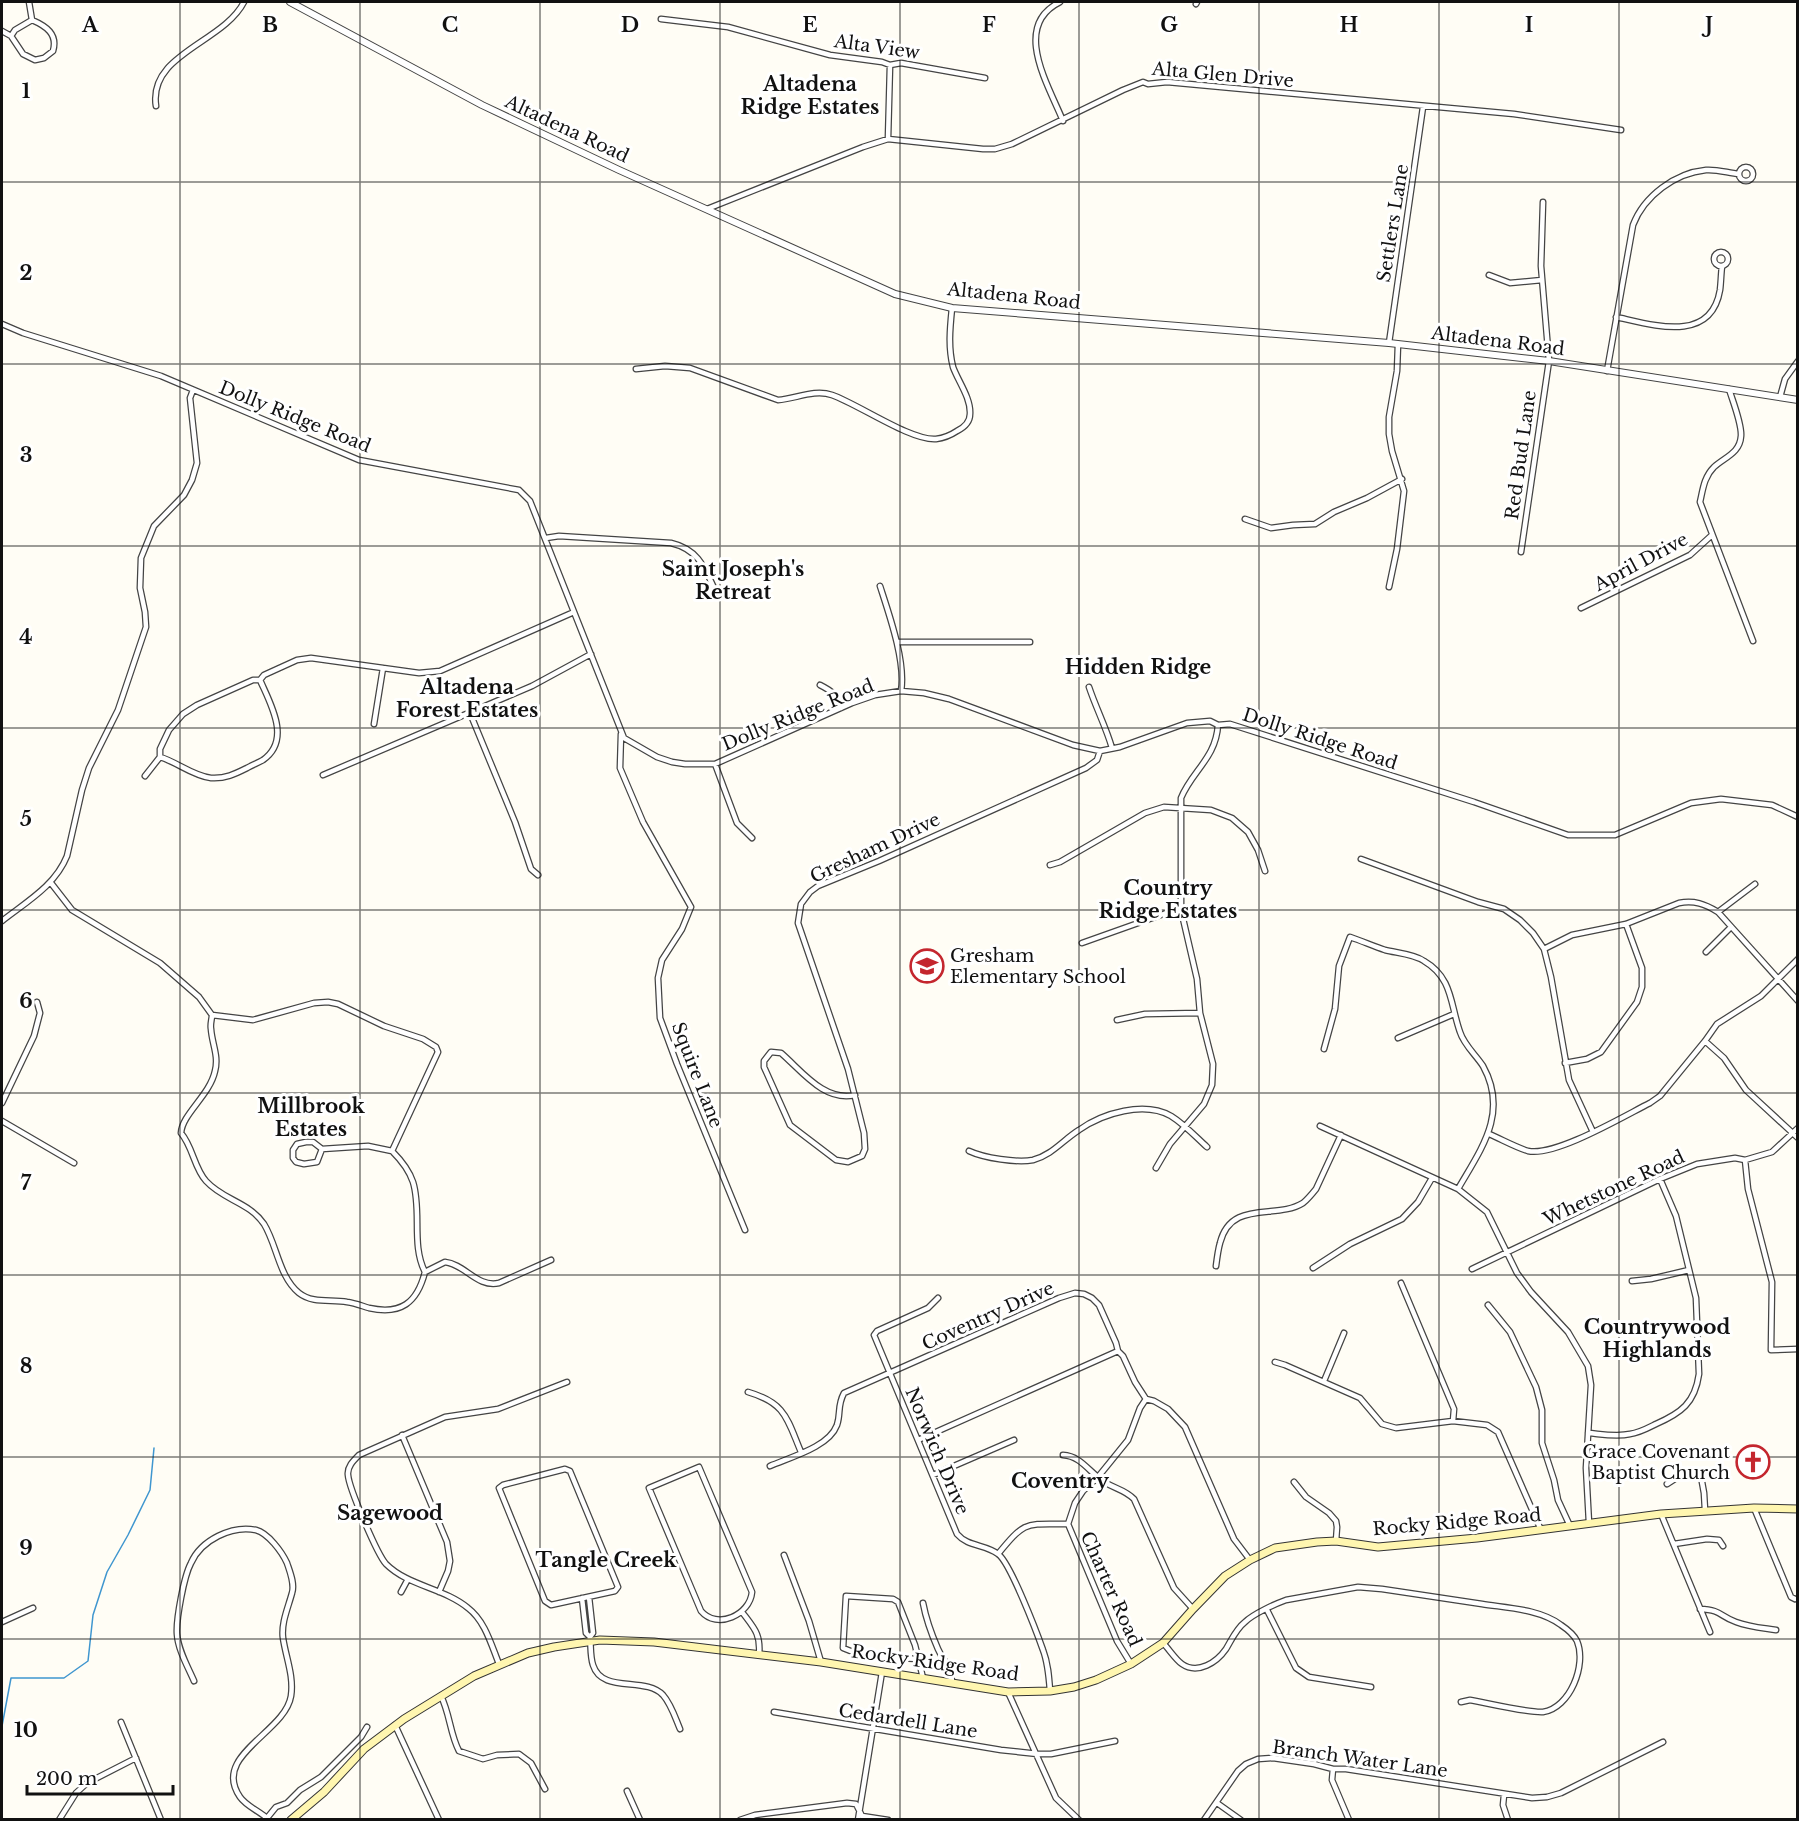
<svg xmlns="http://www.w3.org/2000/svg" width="1799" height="1821" viewBox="0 0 1799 1821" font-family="'Libre Baskerville',serif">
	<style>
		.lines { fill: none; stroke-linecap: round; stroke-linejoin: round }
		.stream { stroke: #3f96cf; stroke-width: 1.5 }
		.minor-casing { stroke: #444; stroke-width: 7 }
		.tertiary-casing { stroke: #444; stroke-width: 8 }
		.secondary-casing { stroke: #333; stroke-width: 9 }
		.minor { stroke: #fff; stroke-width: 4.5 }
		.tertiary { stroke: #fff; stroke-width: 6 }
		.secondary { stroke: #fff6b0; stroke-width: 7 }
		.grid { fill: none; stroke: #111; stroke-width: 1.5; stroke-opacity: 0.55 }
		.labels { text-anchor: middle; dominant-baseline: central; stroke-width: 6; stroke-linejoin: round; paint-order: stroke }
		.street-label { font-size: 18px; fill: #111; stroke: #fff }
		.poi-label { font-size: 18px; fill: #111; stroke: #fff; text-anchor: start }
		.neighbourhood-label { font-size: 20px; font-weight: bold; fill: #111; stroke: #fff }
		.grid-label { font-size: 20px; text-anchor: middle; font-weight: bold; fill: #111; stroke: #fff; stroke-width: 6; stroke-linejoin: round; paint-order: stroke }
	</style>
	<rect width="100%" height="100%" fill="#fffdf5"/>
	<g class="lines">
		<!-- stream -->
		<path class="stream" d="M2 1726 11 1678H64L88 1661 93 1615 107 1572 128 1535 150 1490 154 1448"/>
		<!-- minor casing -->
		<g class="minor-casing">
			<path id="minor" d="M1060 2C1011 26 1049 86 1063 121
				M1196 4 1197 2
				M661 19 728 27 830 55 882 62 890 65 901 63 985 78
				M2 31 11 36 23 54 35 60 44 58 53 51C58 34 46 26 32 20L29 2
				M11 36 15 30 32 20
				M156 106C148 54 223 43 244 2
				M888 139 890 65
				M1739 174a7 7 0 1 1 14 0a7 7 0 1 1-14 0Z
				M707 209 863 147 888 139 983 149H995L1012 144 1123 90 1143 82 1148 84 1167 82 1514 114 1621 130
				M1714 259a7 7 0 1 1 14 0a7 7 0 1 1-14 0Z
				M1489 275 1510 283 1542 280
				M1616 317C1653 325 1711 344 1720 290 1721 282 1721 274 1722 266
				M2 324 23 333 161 376 359 460 519 490 530 501 624 738 657 757 672 762 685 764H715L852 703 875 695 901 691 924 693 949 699 1073 745 1100 751 1120 747 1187 723 1210 721 1218 725 1230 724 1474 802 1568 835H1615L1691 803 1721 799 1772 805 1798 817
				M1389 343 1423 107
				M636 369 665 366 690 368 778 400C795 399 814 389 832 395 858 404 911 441 936 439 944 438 951 435 957 431 965 427 970 422 970 414 971 398 958 381 953 367 948 347 950 328 952 308
				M1607 371 1633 225C1644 196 1675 173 1706 170 1717 169 1728 173 1739 174
				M1729 389C1733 402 1742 424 1741 436 1740 453 1725 457 1714 467 1704 477 1703 489 1700 502L1753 641
				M1780 397 1785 379 1798 361
				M1245 519 1271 528 1293 525 1315 524 1334 512 1367 498 1402 479
				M546 538 559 536 671 543C697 549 704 566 714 588
				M1521 552 1549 361 1541 266 1543 202
				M880 586C889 614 906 662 901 691
				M1389 587 1397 549 1404 491 1392 451 1389 434V417L1397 371 1398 344
				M1581 608 1690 555 1712 535
				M897 642H1030
				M820 685C832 691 837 695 841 708
				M1089 687C1096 708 1106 727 1112 748
				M470 713 515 822 531 869 538 875
				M374 724 383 668
				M621 734 620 768 643 822 691 907 682 929 662 960 658 978 660 1018 677 1064 745 1230
				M160 757C177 762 193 776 211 778 225 779 235 774 247 768 252 765 258 763 263 760 292 740 270 703 260 680
				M715 764 737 823 752 838
				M323 775 532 686 591 654
				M145 776 160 757V749L169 730 183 714 197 705 253 680H260L264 675 297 660 311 658 419 673 440 671 574 612
				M1361 859 1478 902 1504 909 1520 920 1533 933 1544 949 1551 977 1569 1080 1593 1132
				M1050 865 1060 862 1145 813 1164 807 1211 810 1232 818 1248 832 1258 850 1265 871
				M51 883 72 910 160 963 199 997 212 1015 253 1020 314 1003 328 1002 338 1004 384 1026 423 1039 436 1047 438 1052 392 1151
				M1718 912 1755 884
				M2 921C26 902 55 886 67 856L82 790 89 768 118 710 146 627 145 612 140 588 141 558 154 526 184 495 192 480 197 463 190 398 193 390
				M1082 943 1172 911 1181 910
				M1544 949 1572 935 1626 924 1679 903C1694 900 1705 904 1718 912L1798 1001
				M1706 952 1731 927
				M212 1015C212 1019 210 1024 211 1029 212 1044 219 1056 215 1071 210 1095 182 1114 181 1133 193 1147 194 1168 206 1181 223 1200 249 1202 264 1224 277 1245 279 1277 299 1293 313 1304 331 1299 347 1302 355 1303 362 1306 369 1308 401 1315 417 1303 425 1272L445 1262C465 1264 477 1288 499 1283L551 1260
				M1117 1020 1145 1014 1200 1013
				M1398 1038 1454 1014
				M1705 1041 1724 1058 1746 1090 1798 1138
				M1324 1049 1335 1009 1339 966 1350 937C1362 941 1373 946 1385 950 1397 953 1414 954 1424 961 1453 978 1450 1004 1460 1032 1464 1045 1476 1055 1483 1066 1509 1113 1481 1149 1458 1189
				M1565 1063 1587 1059 1601 1052 1637 1002 1642 987V968L1626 924
				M855 1095C824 1102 802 1071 781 1053L771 1052 764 1061V1067L790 1125 836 1160 848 1162 862 1156 865 1149 864 1133 848 1069 798 923 801 904 810 892 818 886 879 861 1086 768 1097 760 1100 751
				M2 1103 34 1036 40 1013 37 1002
				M2 1121 74 1163
				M1320 1126 1458 1189 1487 1212 1517 1273 1531 1292 1568 1332 1588 1366 1591 1385 1586 1468 1589 1523
				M1489 1134C1501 1139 1515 1147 1528 1151 1555 1157 1624 1116 1650 1103L1660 1096 1705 1041 1717 1024 1761 996 1798 959
				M306 1142H313L322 1149 317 1162 304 1164 296 1162 293 1158V1150L297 1144Z
				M322 1149 368 1146 392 1151
				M392 1151C401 1160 409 1170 413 1182 422 1211 411 1245 425 1272
				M969 1151C984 1158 1017 1163 1033 1160 1052 1155 1063 1140 1079 1130 1103 1113 1144 1101 1171 1116 1184 1124 1196 1137 1207 1147
				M1745 1160 1748 1189 1772 1282 1771 1350 1798 1349
				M1156 1168 1170 1144 1204 1104 1212 1085 1213 1064 1200 1013 1197 979 1181 910V798C1192 771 1216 758 1218 725
				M1216 1266C1217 1258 1218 1250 1220 1243 1231 1199 1276 1220 1303 1203 1308 1199 1312 1194 1316 1189L1341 1135
				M1313 1268 1350 1244 1402 1219 1418 1202 1432 1178
				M1472 1269 1660 1179 1697 1164 1735 1158 1745 1160 1772 1152 1798 1128
				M1632 1281 1651 1279 1689 1270
				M1401 1283 1454 1409 1453 1421
				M938 1298 928 1308 877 1331 874 1335 957 1534C968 1547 985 1544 998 1554 1010 1562 1037 1633 1043 1650 1048 1663 1049 1677 1050 1691
				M1488 1305 1510 1332 1536 1387 1542 1410V1443L1554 1480 1558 1500 1570 1526
				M1275 1362 1285 1365 1360 1398 1382 1424 1396 1428 1453 1421 1487 1425 1498 1432 1541 1530
				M1324 1381 1344 1333
				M748 1392C786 1403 787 1419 801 1452
				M1588 1433C1601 1434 1616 1437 1630 1434 1639 1433 1648 1428 1656 1424 1681 1413 1695 1403 1699 1374L1696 1298 1676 1216 1660 1179
				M402 1435 447 1542 450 1561 448 1571 439 1592
				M918 1440 1118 1351
				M1063 1455C1082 1456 1090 1474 1106 1483 1116 1489 1125 1490 1134 1499L1174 1588 1193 1609
				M770 1466C791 1457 829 1447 837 1425 841 1413 837 1406 844 1393L1059 1298 1075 1293 1084 1294 1092 1298 1099 1305 1116 1343 1118 1351 1123 1356 1135 1382 1146 1399 1154 1401 1168 1409 1185 1427 1234 1539 1250 1560
				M699 1467 752 1592C750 1615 717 1630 701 1611L649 1488Z
				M565 1469 570 1471 618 1587 615 1591 551 1605 545 1601 499 1488 503 1485Z
				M933 1475 1014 1440
				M1294 1482 1306 1497 1329 1513 1336 1521 1337 1527 1336 1541
				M1667 1484 1684 1473 1700 1471 1704 1493 1705 1510
				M1754 1508 1791 1597 1795 1599
				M1661 1514 1710 1632
				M1068 1524 1117 1641 1131 1664
				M1068 1524 1075 1503 1083 1491 1098 1477 1128 1440 1140 1408 1146 1399
				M1674 1544 1707 1539 1719 1540 1723 1546
				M998 1554C1026 1520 1025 1524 1068 1524
				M784 1555 809 1621 821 1662
				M401 1592 408 1579
				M589 1597 593 1633 590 1637
				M582 1598 586 1633 590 1637C591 1645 590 1656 593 1665 602 1694 645 1676 663 1695 671 1704 675 1717 680 1729
				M923 1603C926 1619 931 1633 938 1649 944 1663 952 1666 952 1683
				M1700 1609C1722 1610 1719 1616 1736 1622 1749 1627 1763 1628 1776 1630
				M1267 1610 1296 1668 1309 1677 1371 1687
				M742 1612C754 1628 761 1634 759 1655
				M2 1622 33 1608
				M1163 1643C1169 1649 1175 1659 1182 1664 1198 1675 1217 1662 1226 1649 1232 1639 1236 1629 1245 1622 1253 1614 1275 1604 1286 1600L1358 1587 1382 1589C1415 1594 1449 1599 1482 1604 1507 1608 1540 1609 1561 1625 1567 1629 1574 1635 1577 1641 1587 1665 1570 1708 1543 1712 1528 1713 1487 1703 1470 1700L1461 1702
				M918 1659 863 1656 843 1648 846 1596 893 1599 898 1602 915 1645 923 1678
				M499 1664C491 1644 485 1621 468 1608 444 1588 408 1586 386 1564 377 1554 349 1488 348 1475 347 1467 353 1461 359 1455L445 1417 498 1409 567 1382
				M194 1681C188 1667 178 1650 177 1634 176 1619 184 1576 191 1563 201 1540 232 1525 256 1530 268 1533 282 1552 287 1563 290 1572 295 1584 292 1593 288 1608 281 1623 283 1638 286 1658 294 1676 291 1696 285 1733 211 1755 240 1797 247 1807 260 1811 269 1820
				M1008 1692 1056 1798 1079 1820
				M441 1696C450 1714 450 1734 459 1751L483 1759 497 1755 519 1754 531 1763 545 1789
				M774 1712 1001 1750 1038 1754H1051L1115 1741
				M121 1722 161 1820
				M395 1725 439 1820
				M1333 1769 1332 1780 1349 1820
				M627 1791 640 1820
				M1504 1795 1503 1805 1508 1820
				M1217 1803 1241 1820
				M267 1818 276 1807 287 1803 300 1790 321 1777 361 1737 367 1727
				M59 1820 76 1793 87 1783 136 1758
				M740 1820 755 1815 847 1803 856 1804 862 1816 888 1820
				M858 1820 882 1672
				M1204 1820 1238 1771 1246 1764 1258 1759 1273 1758 1314 1764 1333 1769H1346L1532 1798 1547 1797 1561 1793 1663 1742"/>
		</g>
		<!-- tertiary casing -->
		<g class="tertiary-casing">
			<path id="tertiary" d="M290 2 482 105 619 170 895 294 952 308 1389 343 1549 361 1798 400"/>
		</g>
		<!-- secondary casing -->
		<g class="secondary-casing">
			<path id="secondary" d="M291 1820 324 1792 364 1749 404 1719 474 1676 528 1653 554 1647 600 1640 654 1642 821 1662 1008 1692 1050 1691 1074 1687 1096 1680 1131 1664 1163 1643 1193 1609 1225 1576 1250 1560 1275 1548 1317 1542 1336 1541 1378 1547 1477 1538 1661 1514 1754 1508 1798 1509"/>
		</g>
		<!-- minor -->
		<use href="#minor" class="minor"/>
		<!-- tertiary -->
		<use href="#tertiary" class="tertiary"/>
		<!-- secondary -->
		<use href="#secondary" class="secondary"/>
	</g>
	<!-- grid -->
	<path class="grid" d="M180 2V1820M360 2V1820M540 2V1820M720 2V1820M900 2V1820M1079 2V1820M1259 2V1820M1439 2V1820M1619 2V1820M2 182H1798M2 364H1798M2 546H1798M2 728H1798M2 910H1798M2 1093H1798M2 1275H1798M2 1457H1798M2 1639H1798"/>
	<!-- icons -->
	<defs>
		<g id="school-ring" transform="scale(1.725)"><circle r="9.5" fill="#fff" stroke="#c4262e" stroke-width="1.5"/><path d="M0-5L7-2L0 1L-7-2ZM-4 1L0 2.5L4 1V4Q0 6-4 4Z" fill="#c4262e"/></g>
		<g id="church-ring" transform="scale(1.725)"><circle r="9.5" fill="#fff" stroke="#c4262e" stroke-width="1.5"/><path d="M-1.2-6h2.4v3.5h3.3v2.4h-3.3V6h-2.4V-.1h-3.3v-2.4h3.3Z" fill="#c4262e"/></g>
	</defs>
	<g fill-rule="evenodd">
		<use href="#school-ring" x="927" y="966"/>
		<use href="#church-ring" x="1753" y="1462"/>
	</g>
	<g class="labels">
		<!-- street labels -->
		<g class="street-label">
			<text transform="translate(877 47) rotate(8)">Alta View</text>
			<text transform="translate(1223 75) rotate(5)">Alta Glen Drive</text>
			<text transform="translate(567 129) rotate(25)">Altadena Road</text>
			<text transform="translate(1393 223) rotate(-81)">Settlers Lane</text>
			<text transform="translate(1014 296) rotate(6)">Altadena Road</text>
			<text transform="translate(1498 341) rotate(7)">Altadena Road</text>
			<text transform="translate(295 417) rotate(22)">Dolly Ridge Road</text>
			<text transform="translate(1521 455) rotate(-82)">Red Bud Lane</text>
			<text transform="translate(1641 562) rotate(-28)">April Drive</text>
			<text transform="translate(798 715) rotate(-22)">Dolly Ridge Road</text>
			<text transform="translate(1320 739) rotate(18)">Dolly Ridge Road</text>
			<text transform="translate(875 848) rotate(-25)">Gresham Drive</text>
			<text transform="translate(697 1075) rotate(69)">Squire Lane</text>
			<text transform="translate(1614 1188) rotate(-25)">Whetstone Road</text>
			<text transform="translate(988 1316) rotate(-24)">Coventry Drive</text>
			<text transform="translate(937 1451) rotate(67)">Norwich Drive</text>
			<text transform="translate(1457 1522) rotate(-5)">Rocky Ridge Road</text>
			<text transform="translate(1111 1589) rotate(66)">Charter Road</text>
			<text transform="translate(935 1663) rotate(8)">Rocky Ridge Road</text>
			<text transform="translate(908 1721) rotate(9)">Cedardell Lane</text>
			<text transform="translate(1360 1759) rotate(8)">Branch Water Lane</text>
		</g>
		<!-- poi labels -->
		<g class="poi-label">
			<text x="950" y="956">Gresham<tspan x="950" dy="21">Elementary School</tspan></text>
			<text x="1730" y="1452" text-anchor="end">Grace Covenant<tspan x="1730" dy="21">Baptist Church</tspan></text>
		</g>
		<!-- neighbourhood labels -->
		<g class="neighbourhood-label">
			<text x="810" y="84">Altadena<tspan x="810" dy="23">Ridge Estates</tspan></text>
			<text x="733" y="569">Saint Joseph's<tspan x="733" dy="23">Retreat</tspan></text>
			<text x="1138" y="667">Hidden Ridge</text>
			<text x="467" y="687">Altadena<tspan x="467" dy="23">Forest Estates</tspan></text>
			<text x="1168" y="888">Country<tspan x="1168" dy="23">Ridge Estates</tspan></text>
			<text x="311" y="1106">Millbrook<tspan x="311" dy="23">Estates</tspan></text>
			<text x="1657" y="1327">Countrywood<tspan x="1657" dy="23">Highlands</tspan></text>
			<text x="1060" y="1481">Coventry</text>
			<text x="390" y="1513">Sagewood</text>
			<text x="606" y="1560">Tangle Creek</text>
		</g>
	</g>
	<g class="grid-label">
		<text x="90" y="32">A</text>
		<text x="270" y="32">B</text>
		<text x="450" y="32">C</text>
		<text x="630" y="32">D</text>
		<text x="810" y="32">E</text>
		<text x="989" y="32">F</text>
		<text x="1169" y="32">G</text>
		<text x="1349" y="32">H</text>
		<text x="1529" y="32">I</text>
		<text x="1709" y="32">J</text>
		<text x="26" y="98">1</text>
		<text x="26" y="280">2</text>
		<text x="26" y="462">3</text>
		<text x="26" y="644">4</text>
		<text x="26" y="826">5</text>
		<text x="26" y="1008">6</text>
		<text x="26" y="1190">7</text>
		<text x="26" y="1373">8</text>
		<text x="26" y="1555">9</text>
		<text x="26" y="1737">10</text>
	</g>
	<!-- border -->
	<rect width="1799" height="1821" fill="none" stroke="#111111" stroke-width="6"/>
	<!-- scale -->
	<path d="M27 1785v9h146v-9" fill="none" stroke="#111111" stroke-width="3"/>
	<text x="36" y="1785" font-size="18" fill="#111111" stroke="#ffffff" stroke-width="4.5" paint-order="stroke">200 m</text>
</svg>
